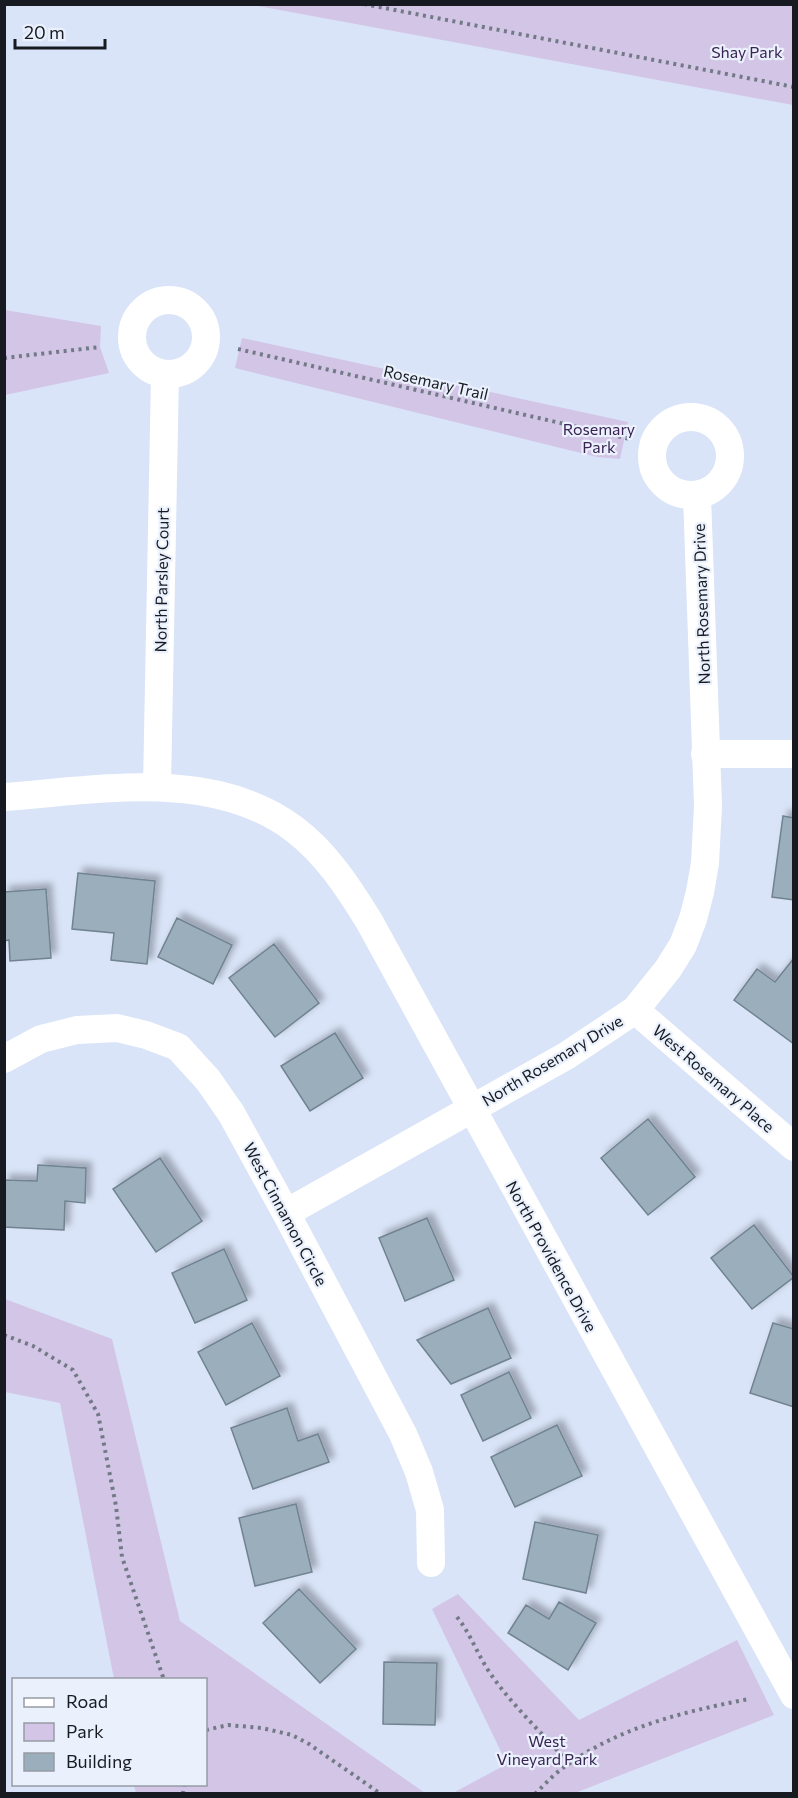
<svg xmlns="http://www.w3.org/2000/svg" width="798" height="1798" viewBox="0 0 798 1798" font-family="Commissioner,sans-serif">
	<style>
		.green { fill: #d3c5e6 }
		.building { fill: #9baebc; stroke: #718390; stroke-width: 1.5; filter: url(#shadow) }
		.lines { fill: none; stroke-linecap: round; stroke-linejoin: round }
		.path { stroke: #737a87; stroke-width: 4; stroke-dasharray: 3 4.5; stroke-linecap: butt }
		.minor { stroke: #fff; stroke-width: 28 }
		.labels { text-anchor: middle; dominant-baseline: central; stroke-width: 4.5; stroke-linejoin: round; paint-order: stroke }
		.park-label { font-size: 16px; fill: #3a2252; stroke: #eaf1fd }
		.street-label { font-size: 16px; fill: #171b21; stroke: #eaf1fd }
	</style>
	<defs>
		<filter id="shadow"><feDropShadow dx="5.5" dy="-5.5" stdDeviation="3" flood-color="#0004"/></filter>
	</defs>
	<rect width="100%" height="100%" fill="#d9e4f8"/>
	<!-- green -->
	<path class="green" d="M253 5H793V105Z
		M5 310 101 326 100 347 109 373 5 395Z
		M242 338 628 422 620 459 597 457 235 368Z
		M5 1299 112 1339 180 1621 425 1793H136L134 1785 206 1784V1680L114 1679 60 1403 5 1392Z
		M458 1594 579 1720 737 1640 774 1715 575 1793H453L507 1764 432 1609Z"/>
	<!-- building -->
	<path class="building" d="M783 816 794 818V900L772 897Z
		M78 873 155 881 147 964 111 960 114 933 72 929Z
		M46 889 51 958 10 961 9 940 4 941V892Z
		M177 918 232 945 213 984 158 957Z
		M274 944 319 1003 275 1037 229 978Z
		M794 958V1044L734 1000 757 969 775 982Z
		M335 1033 363 1078 310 1111 281 1066Z
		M648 1119 695 1177 648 1215 601 1158Z
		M160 1158 202 1221 156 1252 113 1189Z
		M38 1165 86 1168 85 1203 65 1201 64 1230 4 1227V1180L37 1181Z
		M427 1218 454 1280 405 1301 379 1238Z
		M754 1225 794 1277 752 1309 711 1258Z
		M224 1249 247 1300 195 1323 172 1273Z
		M488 1308 511 1358 451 1384 417 1340Z
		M252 1323 280 1376 226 1405 198 1352Z
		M773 1323 794 1329V1407L750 1393Z
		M509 1372 531 1418 483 1441 461 1395Z
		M287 1408 298 1441 318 1434 329 1462 253 1489 231 1428Z
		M557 1425 582 1476 515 1507 491 1457Z
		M296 1504 312 1572 255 1586 239 1518Z
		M535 1522 598 1535 586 1593 523 1579Z
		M299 1589 356 1649 320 1683 263 1623Z
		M559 1602 596 1623 568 1670 508 1633 526 1605 549 1619Z
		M384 1662 437 1663 435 1725 383 1724Z"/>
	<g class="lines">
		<!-- path -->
		<path class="path" d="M364 4 794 87
			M238 349 630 439
			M4 358 100 347
			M4 1335 33 1346 73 1370 98 1414 116 1506 122 1557 164 1680
			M457 1617C470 1633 477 1653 488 1670 511 1705 542 1732 568 1763
			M206 1730 228 1725 262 1728 292 1735 309 1744 381 1794
			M183 1794 184 1784
			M535 1794C546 1783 557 1771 570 1763 623 1726 687 1711 749 1699"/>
		<!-- minor -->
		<path class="minor" d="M132 337a37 37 0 1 1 74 0a37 37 0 1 1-74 0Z
			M652 456a39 39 0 1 1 78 0a39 39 0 1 1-78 0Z
			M705 754H794
			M157 787 165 374
			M4 797C98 790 213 768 294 829 326 853 348 887 369 921L794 1695
			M635 1010 794 1147
			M4 1059 41 1039 77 1030 117 1028 146 1035 178 1047 208 1080 231 1113 286 1213 403 1434 419 1472 430 1510 431 1563
			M286 1213 566 1056 635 1010 668 969 683 945 693 919 700 892 705 863 708 806 697 496"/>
	</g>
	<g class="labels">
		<!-- park labels -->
		<g class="park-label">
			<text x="747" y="51">Shay Park</text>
			<text x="599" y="428">Rosemary<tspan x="599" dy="18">Park</tspan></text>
			<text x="547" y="1740">West<tspan x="547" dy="18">Vineyard Park</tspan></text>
		</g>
		<!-- street labels -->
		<g class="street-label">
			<text transform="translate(436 382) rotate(13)">Rosemary Trail</text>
			<text transform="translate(161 580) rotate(-89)">North Parsley Court</text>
			<text transform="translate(701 604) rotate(-92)">North Rosemary Drive</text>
			<text transform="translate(552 1060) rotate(-31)">North Rosemary Drive</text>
			<text transform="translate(714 1078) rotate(41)">West Rosemary Place</text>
			<text transform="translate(286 1214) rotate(62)">West Cinnamon Circle</text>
			<text transform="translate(552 1256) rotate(61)">North Providence Drive</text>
		</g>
	</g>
	<!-- border -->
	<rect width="798" height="1798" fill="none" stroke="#171b21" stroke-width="12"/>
	<!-- legend -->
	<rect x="12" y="1678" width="195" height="108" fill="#eaf1fd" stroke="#969ba5" stroke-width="1.5"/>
	<rect x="24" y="1698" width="30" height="9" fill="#ffffff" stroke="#969ba5" stroke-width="1.5"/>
	<text x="66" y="1708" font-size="18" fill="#171b21">Road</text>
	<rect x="24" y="1723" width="30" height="18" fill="#d3c5e6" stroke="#969ba5" stroke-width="1.5"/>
	<text x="66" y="1738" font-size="18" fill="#171b21">Park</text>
	<rect x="24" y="1753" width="30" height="18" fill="#9baebc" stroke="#969ba5" stroke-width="1.5"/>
	<text x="66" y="1768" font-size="18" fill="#171b21">Building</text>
	<!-- scale -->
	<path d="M15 39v9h90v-9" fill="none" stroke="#171b21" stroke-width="3"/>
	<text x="24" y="39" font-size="18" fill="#171b21" stroke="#eaf1fd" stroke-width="4.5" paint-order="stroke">20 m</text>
</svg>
